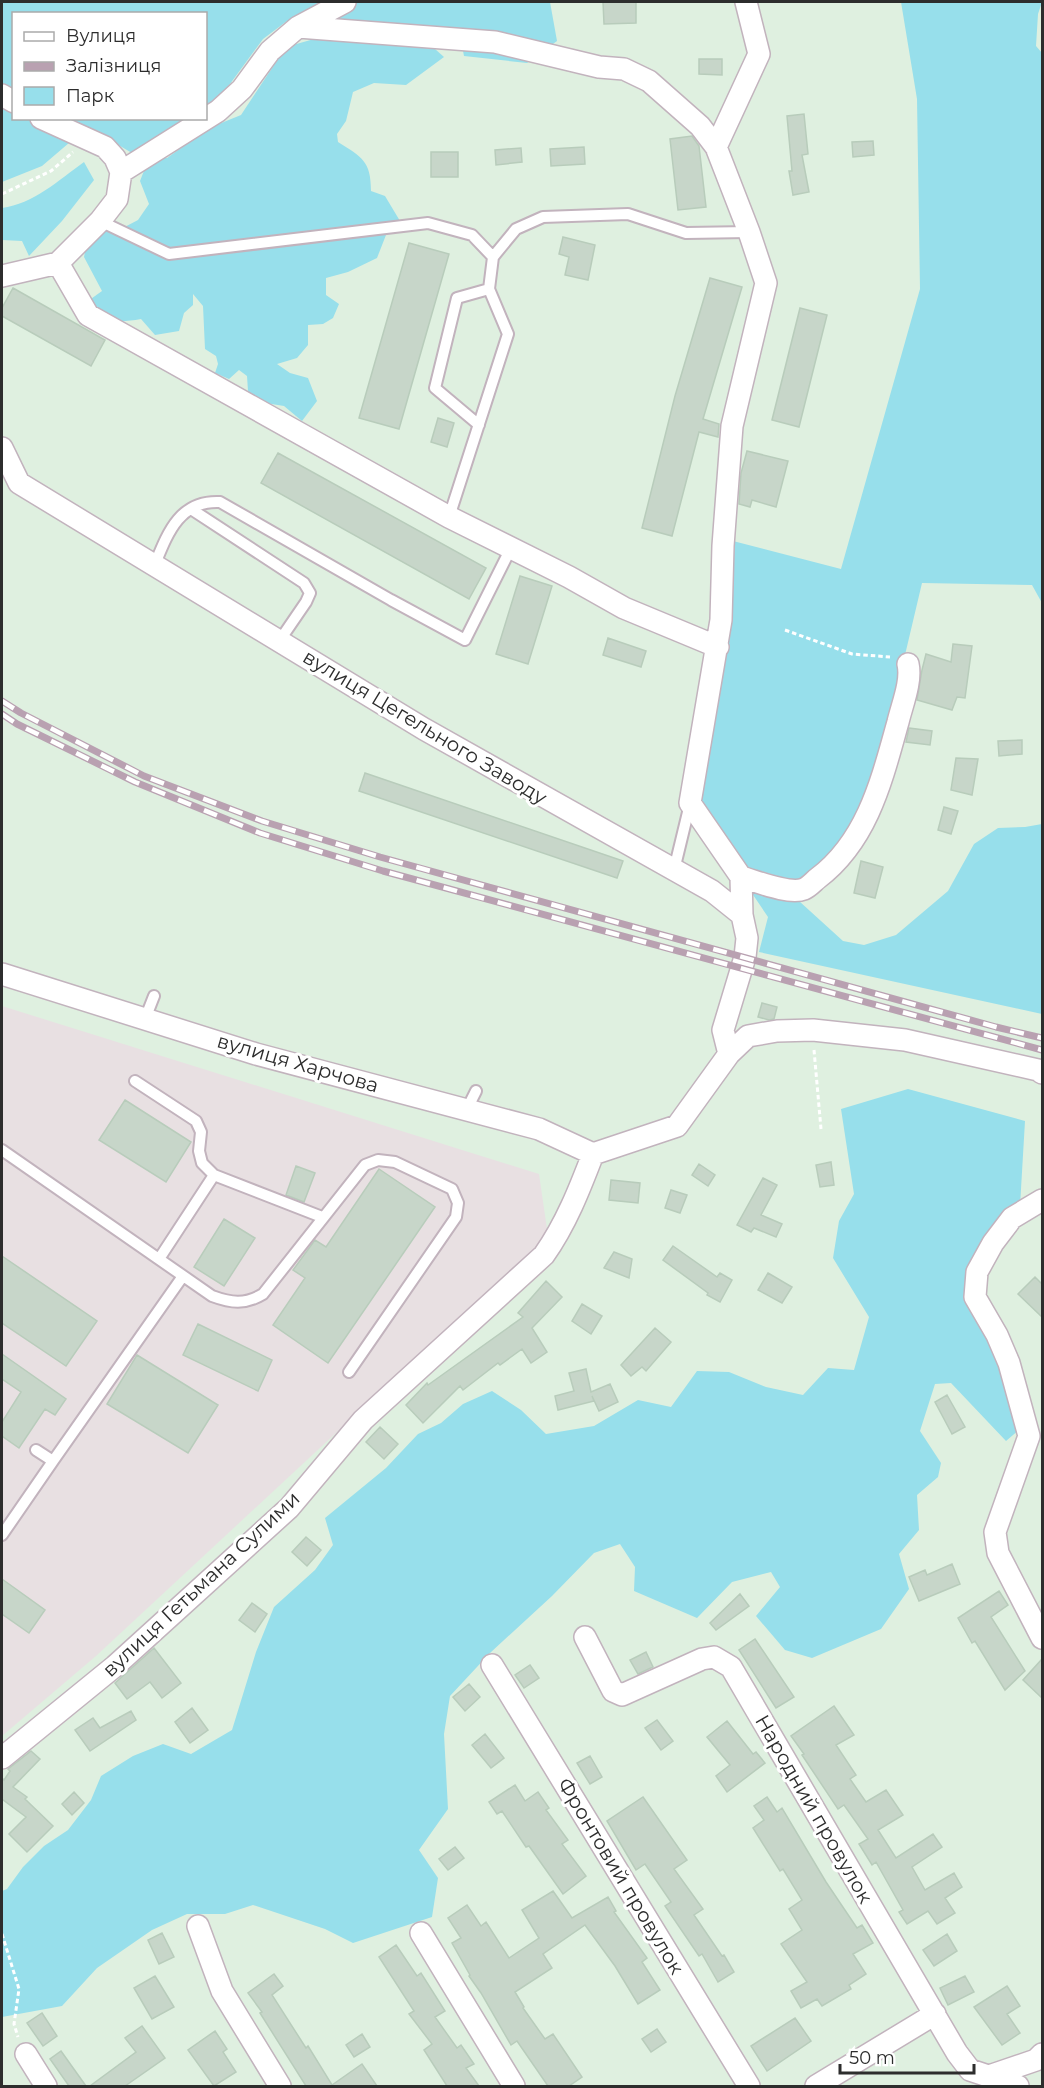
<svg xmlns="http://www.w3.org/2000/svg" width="1044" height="2088" viewBox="0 0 1044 2088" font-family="Montserrat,sans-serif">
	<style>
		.industrial { fill: #e8e0e2 }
		.green { fill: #97dfeb }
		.building { fill: #c7d6c9; stroke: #b8ccbb; stroke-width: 1.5 }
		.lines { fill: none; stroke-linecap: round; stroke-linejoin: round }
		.lane-casing { stroke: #c2b3bd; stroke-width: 14 }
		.street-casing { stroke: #c2b3bd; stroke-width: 24 }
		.path { stroke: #fff; stroke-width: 3; stroke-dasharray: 4.5 3; stroke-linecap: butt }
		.lane { stroke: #fff; stroke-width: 10 }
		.street { stroke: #fff; stroke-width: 21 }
		.rail-casing { stroke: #b9a1b1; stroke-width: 7 }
		.rail { stroke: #fff; stroke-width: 4.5; stroke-dasharray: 14; stroke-linecap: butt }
		.labels { text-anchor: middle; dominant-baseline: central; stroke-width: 6; stroke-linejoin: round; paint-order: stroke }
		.street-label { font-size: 20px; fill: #2d2d2d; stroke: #fff }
	</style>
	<rect width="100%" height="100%" fill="#dff0e0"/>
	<!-- industrial -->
	<path class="industrial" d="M2 1006 539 1174 548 1236 96 1656 2 1736Z"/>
	<!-- green -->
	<path class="green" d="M2 2H550L557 41 527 63 464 56 459 31 287 21 263 39 216 103 206 111V14H14V118L194 119 137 156 110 140 83 131 42 166 2 182Z
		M901 2H1042L1038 14 1036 46 1042 53V603L1032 585 922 583 905 655 900 696 852 831 801 883 740 865 698 799 733 541 841 569 920 289 917 99Z
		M321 37 435 49 444 57 406 85 374 83 353 92 346 121 337 134 338 142C362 157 371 161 371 191L385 196 403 226 386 235 377 258 348 272 326 278V295L339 304 333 318 323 324 308 325V345L297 358 277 364 290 373 308 378 317 401 302 421 284 406 259 402 248 391 247 376 239 370 229 379 215 373 218 364 216 356 205 349 203 306 193 294V305L184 313 179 331 155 335 141 319C118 323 100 324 88 301L102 291 84 257 87 241 102 231H117L138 220 149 204 140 181 149 158H167L209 128 241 115 286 47Z
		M84 162 94 180 62 221 29 256 22 241 2 240V208C33 204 59 180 84 162Z
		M1042 824V1014L759 952 768 917 747 886 799 901 843 941 864 945 896 935 948 891 974 844 998 828 1025 827Z
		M908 1089 1025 1121 1020 1206 972 1271 1019 1430 1006 1441 951 1383 935 1384 920 1431 941 1463 938 1477 917 1495 919 1530 899 1554 909 1589 881 1629 812 1658 785 1650 756 1616 780 1587 771 1572 732 1582 697 1618 634 1591 635 1567 620 1544 594 1553 552 1596 490 1653 450 1696 444 1734 448 1809 419 1850 438 1878 432 1917 353 1943 325 1929 253 1905 225 1914H187L152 1930 97 1968 62 2006 2 2017V1891L7 1889 23 1867 44 1846 68 1830 91 1800 101 1776 133 1756 163 1744 191 1754 232 1730 256 1652 274 1607 315 1570 333 1545 325 1518 386 1468 418 1434 441 1423 463 1404 492 1391 521 1410 546 1434 594 1426 638 1400 671 1407 697 1371 729 1372 766 1387 803 1395 828 1368 854 1370 869 1317 833 1258 839 1221 854 1194 841 1109Z"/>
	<!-- building -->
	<path class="building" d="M603 2H636V23L604 24Z
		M699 59H722V75L699 74Z
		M804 114 808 154 802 155 809 192 793 195 789 171H792L787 116Z
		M692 136 699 146 706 207 678 210 670 139Z
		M873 141 874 155 853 157 852 142Z
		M584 147 585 164 551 166 550 149Z
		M521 148 522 162 496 165 495 150Z
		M431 152H458V177H431Z
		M563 237 595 245 588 280 565 275 569 257 559 254Z
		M409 243 449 254 399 429 359 418Z
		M710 278 742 287 703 419 719 424 718 437 699 432 672 536 642 528 675 396Z
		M13 288 105 340 91 366 2 316V308Z
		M800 308 827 315 799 427 772 420Z
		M438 418 454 423 447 447 431 442Z
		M747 451 788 461 776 507 752 500 750 507 739 504 741 473Z
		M278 453 486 568 469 599 261 483Z
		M520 576 552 586 528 664 496 654Z
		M608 638 646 651 641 667 603 655Z
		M953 644 972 646 965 698 957 697 952 710 917 700 922 670 926 654 951 662Z
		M909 728 932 731 930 745 906 742Z
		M1022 740V754L999 756 998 741Z
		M956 758 978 759 972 795 951 790Z
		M365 773 623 861 617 878 359 791Z
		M944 807 958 811 951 834 938 830Z
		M861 861 883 867 875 898 854 893Z
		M762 1003 777 1007 774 1019 769 1020 758 1017Z
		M125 1100 191 1142 166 1182 99 1140Z
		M831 1162 834 1185 820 1187 816 1165Z
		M699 1164 715 1175 708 1186 692 1175Z
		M296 1166 315 1173 304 1202 286 1195Z
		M379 1169 435 1207 328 1363 273 1325 305 1278 293 1270 315 1240 326 1247Z
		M763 1178 777 1185 761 1215 782 1224 776 1237 754 1228 751 1232 737 1225Z
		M611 1180 640 1183 638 1203 609 1200Z
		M671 1190 687 1195 680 1213 665 1208Z
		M224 1219 255 1238 224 1286 194 1267Z
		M673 1246 717 1277 720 1273 732 1280 720 1302 707 1295 708 1293 663 1260Z
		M614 1252 632 1259 629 1278 604 1268Z
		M2 1256 97 1321 66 1366 2 1323Z
		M768 1273 792 1287 782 1303 758 1290Z
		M1035 1277 1042 1284V1317L1018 1294Z
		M546 1281 562 1297 532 1328 547 1352 531 1363 522 1349 500 1365 498 1363 463 1390 460 1386 423 1423 406 1405 427 1383 428 1385 523 1317 518 1313Z
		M582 1304 602 1316 591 1334 572 1321Z
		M198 1324 272 1360 258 1391 183 1355Z
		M655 1328 671 1342 646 1371 642 1367 631 1376 621 1365Z
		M2 1354 66 1399 55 1415 45 1409 19 1448 2 1436V1422L21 1392 2 1379Z
		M137 1355 218 1405 188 1453 107 1404Z
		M586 1369 591 1392 610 1384 618 1402 599 1411 592 1396 594 1401 558 1410 555 1396 574 1391 569 1373Z
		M947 1395 965 1427 952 1434 935 1402Z
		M380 1427 398 1444 384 1459 366 1442Z
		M306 1537 321 1550 307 1566 292 1552Z
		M952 1564 960 1584 919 1601 909 1577 925 1570 927 1575Z
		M2 1579 45 1610 29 1633 2 1614Z
		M999 1591 1008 1605 991 1617 1025 1671 1005 1690 975 1641 972 1643 958 1618Z
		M740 1594 749 1606 716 1630 710 1623Z
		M252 1603 267 1614 255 1632 239 1620Z
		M755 1639 794 1697 776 1708 739 1650Z
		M154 1648 181 1683 162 1698 150 1682 127 1699 115 1683Z
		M646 1652 653 1667 638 1674 630 1660Z
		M1042 1659V1698L1023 1680Z
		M530 1665 539 1678 524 1688 515 1675Z
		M469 1684 480 1697 465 1711 453 1697Z
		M834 1706 854 1735 836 1745 856 1775 850 1779 866 1802 886 1790 903 1815 878 1830 896 1858 933 1834 942 1847 912 1867 925 1890 954 1873 962 1887 945 1898 955 1913 937 1924 928 1911 907 1924 899 1912 903 1910 876 1862 872 1865 859 1844 868 1839 844 1805 838 1809 802 1755 804 1754 791 1736Z
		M192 1708 208 1730 190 1743 175 1722Z
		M131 1711 136 1720 90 1751 75 1730 93 1718 100 1728Z
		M657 1720 673 1741 661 1750 645 1728Z
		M727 1721 753 1754 756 1752 765 1763 727 1792 716 1776 730 1765 707 1737Z
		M485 1734 504 1758 491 1768 472 1745Z
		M31 1751 40 1759 13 1787 27 1797 25 1799 53 1826 27 1852 9 1834 26 1817 2 1799V1778L4 1780 10 1771 8 1769Z
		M590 1756 602 1777 590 1784 577 1763Z
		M515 1785 525 1801 538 1792 549 1808 546 1810 568 1840 562 1844 586 1876 563 1894 529 1846 526 1847 502 1811 497 1814 489 1802Z
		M74 1792 84 1803 72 1815 62 1804Z
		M643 1797 687 1860 674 1869 703 1909 694 1915 722 1956 724 1955 734 1972 718 1982 702 1954 699 1956 665 1906 671 1902 645 1864 636 1870 607 1821Z
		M767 1797 777 1812 782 1808 826 1882 857 1928 862 1925 873 1943 853 1954 866 1974 849 1985 851 1989 822 2006 817 1999 801 2008 791 1991 807 1982 781 1944 802 1930 789 1909 802 1900 783 1869 780 1871 753 1828 764 1820 754 1806Z
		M455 1847 464 1858 448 1870 439 1859Z
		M553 1891 572 1918 608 1897 616 1911 614 1912 647 1958 642 1962 660 1990 638 2004 615 1966 585 1925 543 1954 552 1968 515 1992 524 2007 523 2008 545 2039 553 2034 582 2077 569 2086H548L517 2041 511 2045 481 1993 469 1976 470 1975 452 1943 461 1938 448 1918 467 1905 481 1926 486 1922 509 1958 539 1938 522 1910Z
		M162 1933 174 1957 159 1964 148 1940Z
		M947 1934 957 1951 934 1966 923 1950Z
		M396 1945 417 1976 421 1973 445 2011 435 2017 457 2048 461 2045 474 2064 466 2068 479 2086H447L424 2050 432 2044 409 2014 414 2011 379 1957Z
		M274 1974 283 1986 272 1995 306 2048 308 2046 332 2085 362 2064 377 2086H306L260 2013 262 2012 248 1993Z
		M155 1976 174 2007 152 2019 134 1988Z
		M965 1976 974 1992 948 2005 940 1988Z
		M1007 1986 1020 2006 1007 2014 1020 2033 1002 2045 974 2007Z
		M42 2013 57 2036 43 2046 27 2023Z
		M795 2018 811 2041 767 2071 751 2046Z
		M142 2026 165 2058 125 2086H90L136 2052 125 2038Z
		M657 2029 666 2042 651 2052 642 2039Z
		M215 2031 227 2049 223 2052 236 2072 214 2086 188 2050Z
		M362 2034 370 2047 354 2057 346 2045Z
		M61 2051 86 2086H69L50 2059Z"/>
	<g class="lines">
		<!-- lane casing -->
		<g class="lane-casing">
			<path id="lane" d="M100 221 169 254 428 223 472 235 493 257 489 289 508 334 449 517
				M493 257 516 229 543 217 628 214 686 233 749 232
				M479 425 435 388 457 298 489 289
				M191 509 304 583 310 593 306 602 280 640
				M155 564C168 532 180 500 220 502L391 600 465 640 511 548
				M674 870 690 804
				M145 1019 154 996
				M135 1081 196 1121 201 1132 199 1151 202 1163 214 1175 322 1217
				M467 1109 476 1091
				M2 1150 212 1296C231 1303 245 1305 263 1294L365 1165 378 1160 395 1162 452 1189 458 1203 456 1217 349 1372
				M159 1259 214 1175
				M53 1461 183 1276
				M2 1535 53 1461 36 1450"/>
		</g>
		<!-- street casing -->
		<g class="street-casing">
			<path id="street" d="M298 27 495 42 599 67 624 69 649 81 700 126 716 147 749 232 766 283 732 426 723 546 721 620 690 803 741 877
				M2 95 14 102
				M716 147 759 54 746 2
				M121 172 218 111 242 89 270 51 298 27 345 2
				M58 263 88 315 449 517 569 577 624 608 718 647
				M2 276 58 263 100 221 117 199 121 172 115 158 105 147 41 118
				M2 448 19 483 424 729 712 891 742 915 747 938 745 957 723 1030 729 1054
				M742 915 741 877C756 881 789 895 804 889 809 887 814 881 818 878 868 840 882 779 898 722 902 705 912 681 908 664
				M2 974 256 1054 539 1129 593 1154
				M593 1154 677 1126 729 1054 748 1036 777 1031 813 1030 905 1040 1038 1070 1042 1073
				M1042 1200 1012 1218 993 1243 977 1272 975 1297 997 1335 1009 1363 1029 1436 995 1532 998 1553 1042 1638
				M585 1637 613 1691 622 1695 702 1659 714 1657 731 1667 957 2053 970 2070 1018 2086
				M492 1665 749 2086
				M2 1758 115 1666 289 1508 363 1420 544 1255C566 1224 580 1188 593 1154
				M198 1926 222 1991 280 2086
				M421 1933 514 2086
				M26 2054 46 2086
				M989 2076 1036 2060 1042 2054
				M816 2086 935 2014"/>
		</g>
		<!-- path -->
		<path class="path" d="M2 194 51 171 73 152
			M785 630 852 654 890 657
			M814 1050 821 1129
			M2 1934 19 1989 14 2024 18 2037"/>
		<!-- lane -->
		<use href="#lane" class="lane"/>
		<!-- street -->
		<use href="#street" class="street"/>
		<!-- rail casing -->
		<g class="rail-casing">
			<path id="rail" d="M2 701 21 713 144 776 262 821 380 857 996 1027 1042 1038
				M2 714 17 724 135 782 260 833 383 871 1042 1050"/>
		</g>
		<!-- rail -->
		<use href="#rail" class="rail"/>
	</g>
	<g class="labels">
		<!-- street labels -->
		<g class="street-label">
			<text transform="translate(425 727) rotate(31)">вулиця Цегельного Заводу</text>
			<text transform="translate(298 1063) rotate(16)">вулиця Харчова</text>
			<text transform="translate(201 1584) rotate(-43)">вулиця Гетьмана Сулими</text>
			<text transform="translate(814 1809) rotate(60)">Народний провулок</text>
			<text transform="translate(621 1876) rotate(59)">Фронтовий провулок</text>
		</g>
	</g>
	<!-- border -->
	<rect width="1044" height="2088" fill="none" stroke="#2d2d2d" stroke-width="6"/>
	<!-- legend -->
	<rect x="12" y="12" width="195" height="108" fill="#ffffff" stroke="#ababab" stroke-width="1.5"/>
	<rect x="24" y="32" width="30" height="9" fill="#ffffff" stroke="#ababab" stroke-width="1.5"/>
	<text x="66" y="42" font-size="18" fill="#2d2d2d">Вулиця</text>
	<rect x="24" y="62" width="30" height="9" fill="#b9a1b1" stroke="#ababab" stroke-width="1.5"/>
	<text x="66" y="72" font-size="18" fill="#2d2d2d">Залізниця</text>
	<rect x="24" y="87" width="30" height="18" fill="#97dfeb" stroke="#ababab" stroke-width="1.5"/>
	<text x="66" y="102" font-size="18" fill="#2d2d2d">Парк</text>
	<!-- scale -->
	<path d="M840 2064v9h134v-9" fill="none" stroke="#2d2d2d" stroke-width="3"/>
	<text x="849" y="2064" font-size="18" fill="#2d2d2d" stroke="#ffffff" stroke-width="4.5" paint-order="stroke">50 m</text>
</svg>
